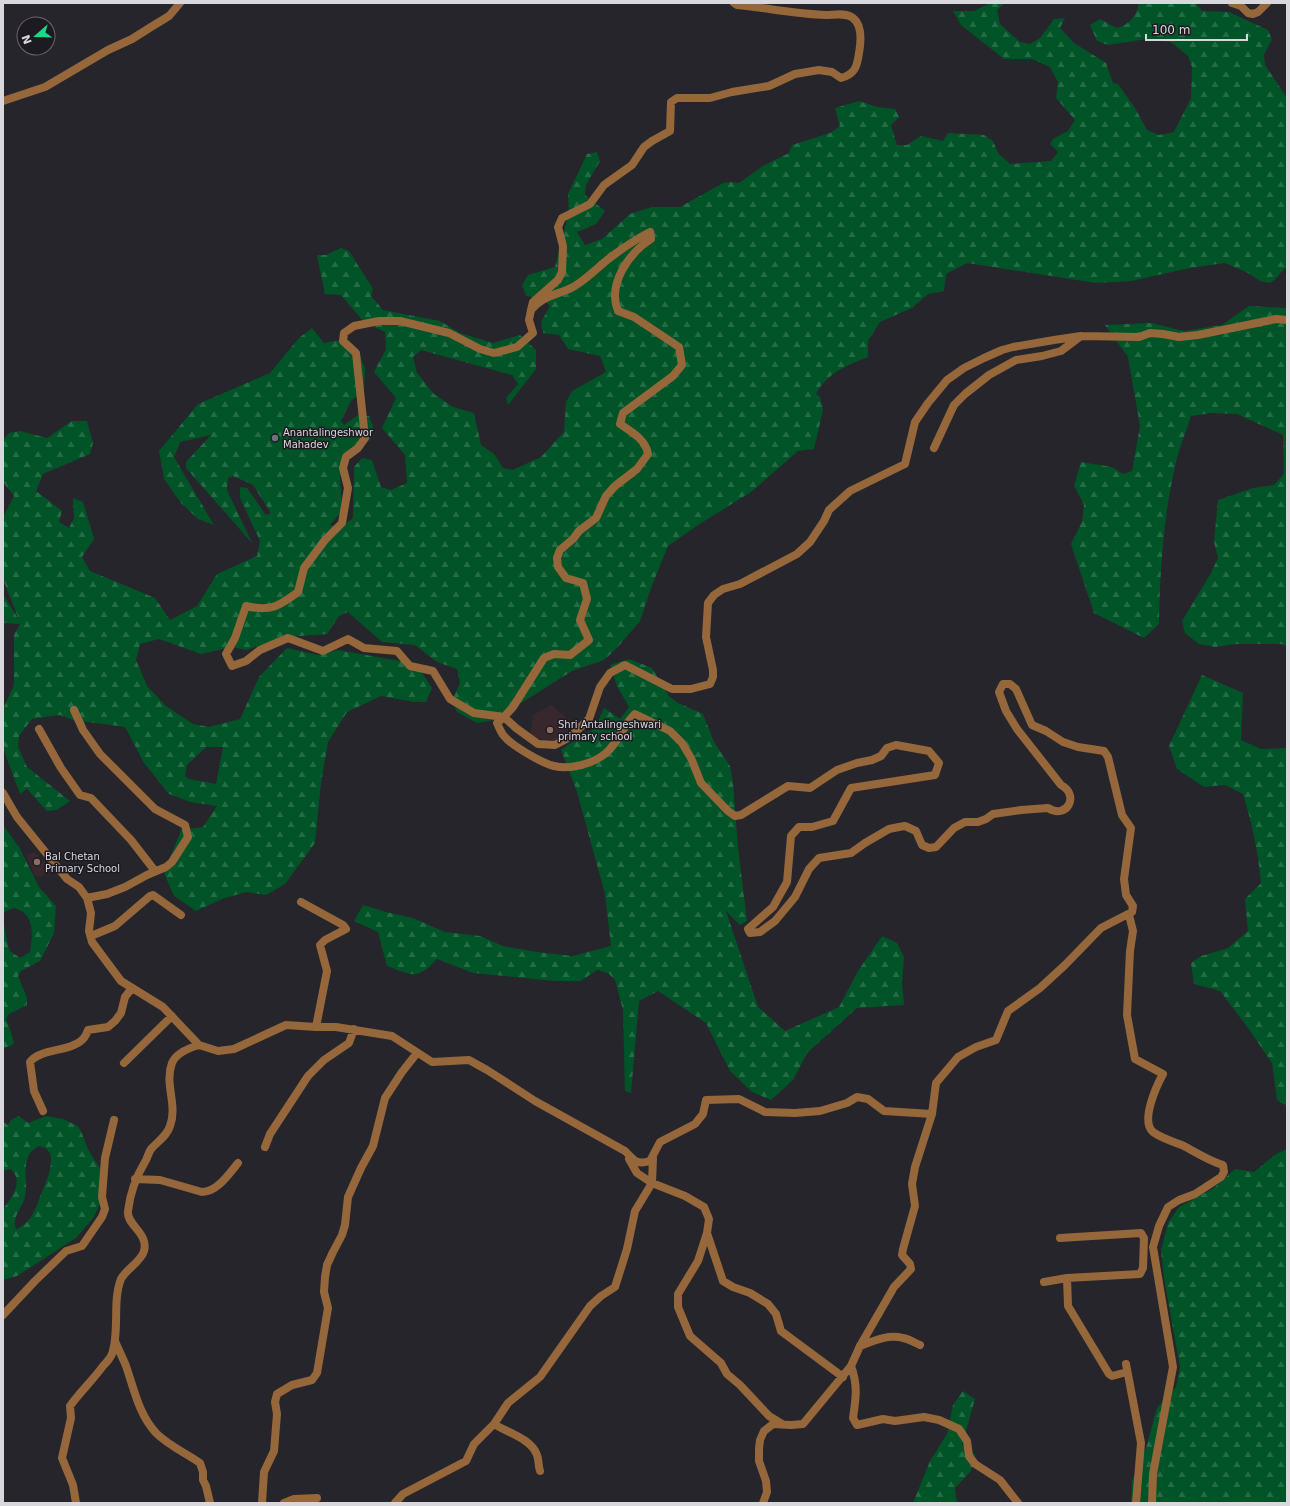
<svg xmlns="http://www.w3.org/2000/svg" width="1290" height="1506" viewBox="0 0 1290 1506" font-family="'DejaVu Sans',sans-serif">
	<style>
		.education { fill: #39272e }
		.forest { fill: url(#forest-firs); fill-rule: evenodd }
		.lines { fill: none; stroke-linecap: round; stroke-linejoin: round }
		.minor { stroke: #95673b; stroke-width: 8 }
		.worship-dot { fill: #6b7280; stroke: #1d1b21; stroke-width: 1.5 }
		.education-dot { fill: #8d6e63; stroke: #1d1b21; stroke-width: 1.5 }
		.labels { text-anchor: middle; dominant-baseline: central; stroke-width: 3; stroke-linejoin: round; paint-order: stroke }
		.poi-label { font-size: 10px; fill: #d8d7db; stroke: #1d1b21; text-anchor: start }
	</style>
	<defs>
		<pattern id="forest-firs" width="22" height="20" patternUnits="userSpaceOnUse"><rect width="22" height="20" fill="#005427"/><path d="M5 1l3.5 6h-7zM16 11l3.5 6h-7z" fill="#246c46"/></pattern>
	</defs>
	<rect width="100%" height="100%" fill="#26252b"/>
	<!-- education -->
	<path class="education" d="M551 705 573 723 561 743 530 737 533 715Z
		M34 852 53 870 40 877 35 876 26 855Z"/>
	<!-- forest -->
	<path class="forest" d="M990 3H1005L997 10 1000 24 1020 42 1030 44 1040 38 1054 19 1065 18 1060 28 1074 43 1106 63 1113 83 1118 84 1135 108 1147 130 1159 135 1174 132 1191 98 1192 67 1188 56 1171 42 1147 39 1108 45 1097 41 1090 25 1100 19 1117 28C1130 24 1136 17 1139 3H1196L1202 11 1229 12 1268 30 1272 40 1264 54 1265 65 1287 98V267C1279 272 1279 278 1270 283L1260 281 1248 273 1225 263 1190 268 1131 281 1096 283 967 263 946 274 944 291 928 294 912 308 880 322 868 341V357C847 365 826 374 816 394L820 397 823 410 814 449 798 451 751 492 698 525 668 546 651 588 640 621 617 648 604 660 572 671 494 720 477 723 457 712 452 701 460 683 457 669 437 662 415 645 382 642 348 612 339 616 327 634 288 637 246 650 232 647 201 654 159 639 140 644 136 660 147 686 166 706 193 724 209 727 240 719 259 677 287 648 318 655 338 650 400 661 422 673 432 688 426 702H414L381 696 347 712 328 742 321 783 315 843 285 884 266 895 246 892 222 899 196 911 174 896 164 873 181 830 203 827 217 806 190 802 169 794 144 763 125 727 73 720 60 715 32 719 19 736 18 747 27 767 70 801 57 810 47 811 27 789 20 794 3 748V709L14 685V635L20 624 3 623V594L19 620 3 579V517L14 496 3 482V440L9 433 20 431 47 438 72 421H87L93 443 90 454 43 474 36 491 62 511 59 522 69 528 74 518 73 498 83 502 94 539 82 557 90 571 155 598 170 620 197 606 217 574 257 556 260 541 240 498V487L247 488 266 515 271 513 253 485 233 476 228 478 227 490 252 543 186 468V462L211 435 180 442 174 457 214 525 198 519 181 503 164 479 159 451 198 404 270 373 299 338 312 328 324 343 340 340 359 353 365 368 364 390 351 401 341 421 344 425 358 415 369 416 374 429 370 440 347 453 340 477 342 511 330 525 339 529 353 518 354 467 362 458 372 460 381 487 391 490 407 483 405 455 382 428 396 398 374 372 386 349 385 332 364 322 341 295 325 294 317 255H326L341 248 349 251 373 289 371 296 383 310 440 321 460 333 493 343 520 335 536 350V369L508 405 506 398 518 384 512 375 421 350 413 357 417 373 434 394 453 407 474 413 481 445 494 454 503 468 513 470 541 457 564 432 566 402 572 391 606 372 600 356 568 349 559 335 543 333 541 322 550 306 542 299 526 296 522 285 528 275 555 267 569 211 568 194 587 154 597 152 600 161 586 185 585 195 605 211 596 224 577 232 585 245 602 239 630 214 652 207H680L723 183 732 182 739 183 763 166 789 153 792 145 830 133 840 126 835 108 859 101 877 107 895 109 899 117 891 125 897 145H907L921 136 943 141 948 133 984 135 993 141 998 153 1010 164 1051 161 1058 152 1050 144 1053 139 1068 131 1075 120 1056 98 1058 82 1050 67 1032 59H1004L961 25 953 11H974ZM206 747H223L216 784 189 779 185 776 187 765Z
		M1249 306 1287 308V646L1281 644H1236L1215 647 1199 644 1185 633 1182 621 1211 573 1218 558 1214 542 1218 500 1253 488 1274 485 1284 474 1283 435 1237 414 1212 413 1191 416C1187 429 1182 441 1178 454 1164 509 1160 567 1159 624L1144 638 1094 613 1071 544 1082 522 1084 504 1074 486 1081 462 1112 467 1123 474 1132 471 1140 426 1128 357 1105 325 1151 323 1184 331 1222 325Z
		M629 659 652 668 669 696 678 703 703 714 714 742 730 766 733 782 738 848 747 921 740 925 726 911 758 1007 785 1031 839 1007 858 971 882 936 897 943 904 957 902 983 904 1005 857 1008 807 1053 793 1080 771 1100 752 1092 730 1071 706 1023 658 991 639 1001 631 1093 625 1091 623 1010 615 980 608 973 597 970 581 981H555L473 973 437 959C417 981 412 975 387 966L378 932 354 921 363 905 386 912 413 918 445 932 480 936 503 946 537 952 572 956 611 946 605 894 577 792 561 750 572 742 595 728 604 708 620 719 629 707 617 686 610 665Z
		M1202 675 1243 693 1241 740 1261 749 1285 748 1287 746V1106L1277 1100 1272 1063 1248 1028 1220 991 1194 984 1191 963 1201 956 1228 948 1248 931 1245 899 1261 883C1258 852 1252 823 1243 794L1225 785 1204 787 1177 769 1169 746Z
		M3 825 19 847 39 887 56 906 54 933 40 961 21 971 18 976 27 998V1005L9 1014 6 1018C8 1026 13 1035 14 1044L3 1049V920L8 946 10 951 20 958 30 952C33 935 35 913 14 908L4 912 3 917Z
		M19 1116 28 1123 46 1116 63 1119 76 1125 80 1129 89 1151 101 1170V1201L94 1217 76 1238 17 1276 3 1280V1209C12 1198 24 1181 11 1169L3 1171V1122L8 1125 11 1120ZM39 1146C62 1149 46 1182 41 1194 36 1208 31 1224 16 1229 11 1218 22 1208 25 1197 29 1179 18 1157 39 1146Z
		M1287 1149V1503H1131L1132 1481 1146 1448 1157 1408 1176 1387 1180 1367 1164 1278 1161 1250 1168 1223 1179 1207 1214 1188 1235 1169 1254 1172 1276 1154Z
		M963 1391 975 1399 962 1445 975 1454 971 1471 955 1488 957 1503H913L930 1461 947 1434 953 1405Z"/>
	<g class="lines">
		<!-- minor -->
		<path class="minor" d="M1232 3 1241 6 1248 13 1253 14 1258 12 1267 3
			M3 101 45 87 108 50 132 39 151 27 169 16 180 3
			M531 310 529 320 533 333 517 347 494 353 480 349 449 333 400 321H379L354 326 344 333 343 341 356 353 365 438 358 448 346 457 343 468 348 488 342 523 325 540 304 568 298 592C279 606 271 612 246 606L235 638 226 654 232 666 246 661 260 650 288 638 323 651 348 639 364 648 397 651 410 666 433 671 450 699 474 713 504 717 513 707 544 658 554 654 570 655 589 640 580 620 587 599 583 583 566 578 558 567 557 558 560 550 573 539 579 531 596 518 606 496 615 486 637 469 648 454C646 440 632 432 620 424L623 413 673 376 682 365 679 347 634 317 618 311C607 284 629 253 651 239L650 232C636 239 623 248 611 257 596 268 585 282 569 289 555 295 541 297 531 310L533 302 558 280 562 272 563 246 558 227 562 218 590 204 604 185 632 165 644 147 652 141 670 131 671 102 677 98H710L732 92 769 86 795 74 819 70 832 72 841 78C855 74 857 67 859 53 861 42 862 25 853 18 846 12 834 15 826 15 796 14 767 8 737 5L734 3
			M1081 336 1139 337 1150 333 1163 334 1179 337 1198 335 1276 319 1287 320
			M74 710 83 730 100 754 155 809 185 825 188 837 172 862 166 867 147 875 125 887 107 894 87 898
			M39 729 61 768 80 795 91 798 131 840 155 871
			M3 793 17 817 67 879 79 887 87 898 91 913 89 931 92 942 121 981 163 1007 199 1045 218 1051 234 1049 286 1025 316 1027H336L392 1036 432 1062 469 1060 487 1070 535 1101 625 1151C635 1161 636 1165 650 1161L660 1142 695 1124 703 1114 706 1100 739 1099 765 1112 795 1113 820 1111 847 1103 857 1097 868 1099 884 1111 932 1114
			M301 902 343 925 346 929 325 940 320 945 327 971 316 1027
			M1129 915 1133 931 1130 951 1127 1015 1135 1059 1163 1074C1157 1085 1140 1121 1153 1132 1161 1138 1174 1142 1184 1146 1197 1153 1209 1161 1223 1165L1224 1172 1221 1177 1195 1194 1179 1200 1168 1207 1159 1226 1153 1247 1173 1367 1153 1474 1152 1503
			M91 936 115 926 150 896 153 895 181 915
			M124 1063 172 1016
			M43 1111 34 1091 30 1062C40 1048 71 1052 83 1039 85 1037 87 1033 88 1030L108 1027 115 1021 121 1013 125 997 132 988
			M265 1147 270 1134 308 1076 324 1060 349 1043 354 1029
			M629 1159 637 1173 652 1183 685 1196 704 1207 709 1219 707 1233 698 1261 678 1294V1307L690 1336 721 1363 727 1374 740 1385 769 1416 782 1424
			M135 1179 160 1180 202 1192C217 1192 229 1174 238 1163
			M707 1233 723 1281 733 1287 750 1293 768 1304 776 1314 781 1331 843 1377
			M1067 1278 1068 1306 1109 1374 1112 1376 1127 1372
			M1044 1282 1067 1278 1140 1274 1143 1268 1144 1238 1141 1233 1060 1238
			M3 1315 35 1281 66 1251 82 1246 102 1217 105 1209 102 1197 105 1158 114 1120
			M115 1341C118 1349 123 1358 126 1366 134 1389 139 1415 156 1433 169 1446 186 1453 200 1463L203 1472V1480L206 1486 210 1503
			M860 1346C873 1341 888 1334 903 1338 909 1339 915 1343 920 1345
			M1126 1364 1141 1443 1136 1503
			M851 1366C858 1385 856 1398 853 1418L857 1425 883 1419 895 1421 924 1417 939 1420 959 1429 967 1441 969 1456 975 1464 1000 1480 1018 1503
			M494 1424C506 1432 532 1439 537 1455 539 1460 538 1465 540 1471
			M76 1503 73 1485 62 1458 71 1418 70 1406C80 1392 93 1380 103 1366 106 1363 110 1359 112 1354 120 1331 112 1301 121 1279 126 1269 141 1262 144 1251 149 1233 126 1225 128 1211 130 1193 137 1175 146 1160 148 1156 149 1152 151 1149 158 1141 167 1136 170 1126 178 1105 164 1084 172 1063 176 1053 189 1048 199 1045
			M262 1503 264 1472 274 1451 277 1414 275 1402 277 1394 292 1385 312 1380 317 1373 328 1308 324 1292 325 1277 327 1265 333 1252 342 1235 345 1225 348 1197 361 1168 373 1146 385 1098 402 1072 417 1053
			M284 1503 294 1499 317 1498
			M395 1503 403 1494 466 1461 474 1444 494 1424 508 1403 540 1377 590 1306 601 1296 615 1287 627 1249 635 1211 652 1183 653 1158
			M763 1503 767 1492 766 1481 759 1461V1449L760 1440 764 1431 773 1424 791 1425 803 1424 851 1366 860 1346 894 1287 911 1269 910 1264 902 1255 903 1249 915 1206 912 1184 915 1167 932 1114 936 1083 958 1057 976 1047 996 1040 1008 1011 1040 988 1065 965 1101 928 1132 912 1133 906 1126 895 1124 879 1131 828 1122 815 1108 757 1104 751 1078 747 1063 742 1046 731 1032 725 1016 689 1010 684H1003L999 692 1006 711 1017 729 1061 785C1080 795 1067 820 1048 808L1021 810 993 814 986 819 978 822H965L954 828 936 847 929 848 922 845 916 831 905 826 899 827 889 829 865 843 851 853 819 858 809 869 795 897 775 921 760 932 750 933 748 929 773 907 787 882 791 836 799 827H812L833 821 851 788 935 775 939 763 929 751 896 745 887 748 881 756 872 760 857 763 837 770 810 788 788 786 741 815 735 816 728 811 701 783 691 758 682 743 670 731 635 714C623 725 619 742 606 753 593 764 570 770 554 766 542 763 512 746 504 736 501 733 499 727 497 723L504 717 516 728 538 744 555 745 570 737 589 719 600 687 610 673 625 665 672 689H691L710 684 713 677V670L706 637 708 603 714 595 723 589 740 584 797 554 810 542 824 521 829 510 850 491 905 464 915 422 928 403 947 380 964 368 984 358 1002 350 1013 347 1054 340 1081 336 1061 351 1042 356 1016 360 989 375 965 394 954 405 934 448"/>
	</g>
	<!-- markers -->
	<circle class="worship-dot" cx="275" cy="438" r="4"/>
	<g class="education-dot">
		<circle cx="550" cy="730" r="4"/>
		<circle cx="37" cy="862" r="4"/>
	</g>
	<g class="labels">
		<!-- poi labels -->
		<g class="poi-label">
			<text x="283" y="432">Anantalingeshwor<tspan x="283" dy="12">Mahadev</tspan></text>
			<text x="558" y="724">Shri Antalingeshwari<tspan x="558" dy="12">primary school</tspan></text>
			<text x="45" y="856">Bal Chetan<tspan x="45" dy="12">Primary School</tspan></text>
		</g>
	</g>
	<!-- border -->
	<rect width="1290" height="1506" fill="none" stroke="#d8d7db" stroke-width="8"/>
	<!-- north arrow -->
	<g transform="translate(36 36) rotate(250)"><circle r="19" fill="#1d1b21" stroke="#68666b"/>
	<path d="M0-3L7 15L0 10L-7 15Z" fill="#1fd887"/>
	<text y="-6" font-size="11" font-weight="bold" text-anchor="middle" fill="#d8d7db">N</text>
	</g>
	<!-- scale -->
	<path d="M1146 34v6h101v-6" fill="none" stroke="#d8d7db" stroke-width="2"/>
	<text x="1152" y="34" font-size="12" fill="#d8d7db" stroke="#1d1b21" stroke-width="3" paint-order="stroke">100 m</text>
</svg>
